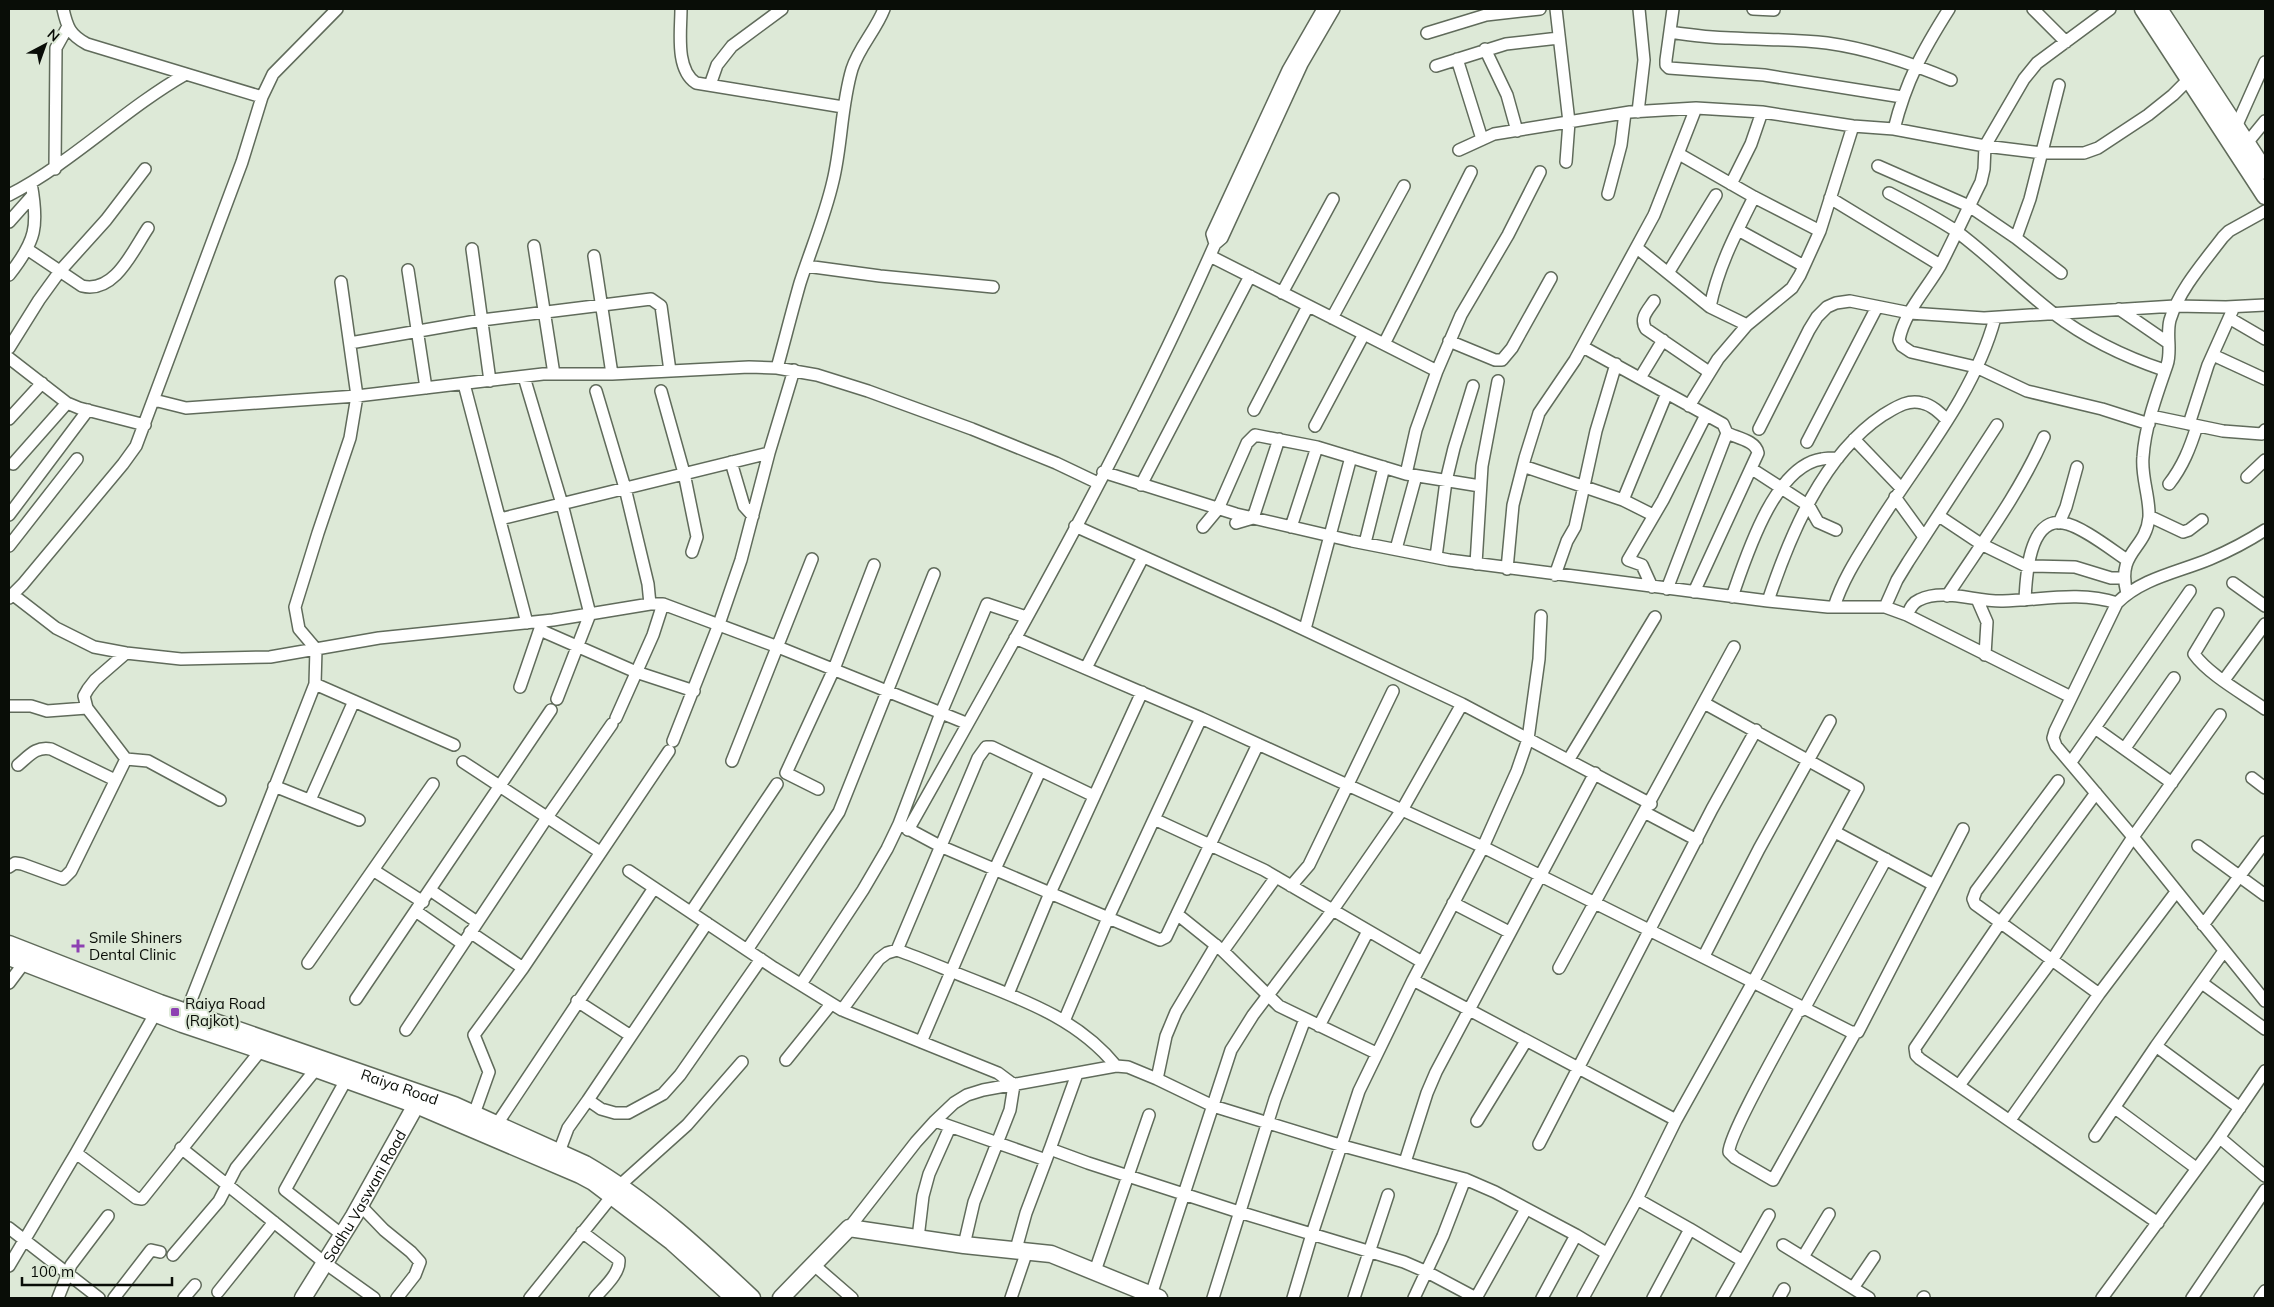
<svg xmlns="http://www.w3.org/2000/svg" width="2274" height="1307" viewBox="0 0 2274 1307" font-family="Mulish,sans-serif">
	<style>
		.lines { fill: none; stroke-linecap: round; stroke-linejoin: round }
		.street-casing { stroke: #606b5b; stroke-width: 14 }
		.secondary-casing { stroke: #606b5b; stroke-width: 19 }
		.street { stroke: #fff; stroke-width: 11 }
		.secondary { stroke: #fff; stroke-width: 16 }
		.poi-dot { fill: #8d41b2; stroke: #dde9d7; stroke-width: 2 }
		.labels { text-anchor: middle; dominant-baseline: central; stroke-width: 4; stroke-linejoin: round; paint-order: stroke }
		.poi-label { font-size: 15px; fill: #090d07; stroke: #dde9d7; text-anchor: start }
		.street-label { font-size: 15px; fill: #090d07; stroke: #dde9d7 }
	</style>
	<rect width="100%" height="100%" fill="#dde9d7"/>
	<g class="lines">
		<!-- street casing -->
		<g class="street-casing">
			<path id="street" d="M63 9C67 27 70 35 87 44L186 74
				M681 9C681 31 675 69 696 83L843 107
				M1556 9 1569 122 1566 162
				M1673 9 1666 60V65L1669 68 1764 75 1902 97
				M1753 9 1774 10
				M2033 9 2066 42
				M2110 9 2037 63 2024 79 1985 146 1984 169 1981 182C1967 210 1954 239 1940 266 1926 290 1904 313 1899 340L1902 346 1911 352 1976 367 2027 391 2102 409 2149 424
				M1670 32C1690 35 1710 38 1731 38 1763 40 1795 39 1827 43 1870 49 1911 63 1951 80
				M1427 33 1486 15 1540 9
				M1485 49 1507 95 1517 131
				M1457 59 1482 139
				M1436 66 1506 44 1559 38
				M710 85 717 65 732 46 782 9
				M1638 112 1644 60 1639 9
				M2236 127 2265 62
				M1894 129C1906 81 1923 50 1949 9
				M2247 143 2265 121
				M1459 150 1494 134 1630 112 1696 108 1762 112 1853 126 1894 129 1985 146 2042 153H2084L2098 148 2148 115 2173 95 2189 79
				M1679 154 1754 197 1820 231
				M1878 166 1969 206 2016 238 2061 273
				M55 169 56 48 67 28
				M1731 184 1751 144 1762 112
				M1889 193C1912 205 1935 217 1956 231 1990 256 2019 287 2053 313 2086 338 2125 357 2164 370
				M1608 194 1621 145 1625 113
				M9 195C73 162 123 110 186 74L262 97
				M1830 198 1940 265
				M9 222 33 195
				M1738 230 1804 266
				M2016 238 2030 199 2059 85
				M1215 244 1212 234 1288 70 1323 9
				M534 246 554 374
				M1637 248 1710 307 1747 325
				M27 249 82 286C115 294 133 250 148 228
				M472 249 490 381
				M594 256 612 374
				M1210 256 1437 371
				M806 266 880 276 993 287
				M408 270 426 388
				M1668 273 1716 195
				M9 275C36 241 39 226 31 183
				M1282 293 1333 199
				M1654 301C1648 310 1639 318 1646 329L1709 372
				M1710 307C1718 267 1736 233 1754 197
				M2119 309 2167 342
				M1332 318 1404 186
				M2229 318 2265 339
				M1449 341 1495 360H1502L1512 348 1551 278
				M350 343 482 320 651 299 661 306 670 371
				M1384 344 1471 172
				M1583 347 1723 424 1727 433 1667 589
				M9 348 39 300 60 271 106 220 145 169
				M2213 355 2265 379
				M9 358 67 403 79 408 145 425
				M777 368C785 339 792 311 800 283 811 249 825 216 833 181 842 144 841 106 852 69 859 47 876 30 884 9
				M524 377 562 504 590 614 557 699
				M1640 378 1663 340
				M464 384 527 623
				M596 391 625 488 648 584 650 604
				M661 391 684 473 697 537 692 552
				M154 400 186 408 357 396 543 374H612L749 367 777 368 817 375 868 391 972 429 1056 463 1098 483
				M1689 406 1718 359 1747 325 1792 288 1800 275 1820 231 1853 126
				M1254 410 1308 306
				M2151 416 2223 431 2262 434 2265 430
				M9 419 42 383
				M2189 424 2208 365 2234 307
				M1315 426 1364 334
				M1759 429 1809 330 1817 317 1827 307 1836 303 1850 301 1910 313 1984 318 2175 306 2226 307 2265 305
				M1854 439 1901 488
				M1807 442 1877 307
				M731 462 744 506 753 516
				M13 464 67 403
				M1523 466 1623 500 1653 515
				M1752 469 1809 506 1818 522 1836 530
				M1103 472 1236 514 1352 541 1449 560 1768 601 1828 607H1885L1907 615 2071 697
				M1406 474 1416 430 1437 371 1461 315 1508 235 1540 172
				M2247 477 2265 460
				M2169 484C2183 466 2190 448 2197 426
				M1141 485 1250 276
				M1895 497 1924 537
				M1623 500 1667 393
				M9 515 88 410
				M1939 516 1981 544 2026 566 2075 567 2111 578H2123
				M2149 516 2183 532 2189 530 2202 520
				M500 519 769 453
				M1236 523 1253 518 1279 439
				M2059 523 2066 507 2077 467
				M1075 526 1271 614 1462 704 1651 804
				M1203 527 1218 509 1247 443 1255 435 1317 447 1406 474 1480 486
				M1291 527 1317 447
				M2265 530C2248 541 2229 551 2210 559 2179 572 2142 578 2117 603L2055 731 2053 738 2056 746 2133 837 2265 1001
				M1365 543 1384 467
				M9 546 77 459
				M1396 549 1416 476
				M1436 557 1446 481 1454 448 1473 386
				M1476 564 1482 466 1498 381
				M1507 569 1513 505 1525 458 1539 413 1575 360 1654 215 1696 108
				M1555 575 1567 541 1575 527 1596 431 1616 364
				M2233 583 2265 606
				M1652 587 1642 565 1628 560 1663 500 1706 415
				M1694 592 1758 453C1756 441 1738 438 1727 433
				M12 594 56 628 94 647 126 653 181 659 270 657 379 638 553 620 650 604H663L778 647 966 723
				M2127 594C2116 550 2146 551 2149 517 2150 497 2141 477 2143 457 2145 426 2157 394 2167 365 2172 351 2166 335 2170 320 2179 290 2204 262 2223 237L2229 231 2265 211
				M1947 596C1981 544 2019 494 2044 437
				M1732 597C1746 557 1774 466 1822 459 1827 458 1833 458 1838 458
				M9 598 23 584 123 464 136 446 242 162 262 97 273 74 337 9
				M1977 599 1987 622 1985 655
				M2025 600C2026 577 2029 517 2063 523 2080 525 2112 550 2127 560
				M1768 601C1790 535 1823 455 1883 415 1895 408 1907 399 1922 403 1932 405 1940 413 1947 420
				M1834 607C1842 582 1855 561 1869 539 1912 467 1973 400 1995 318
				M1885 607 1897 580 1908 562 1997 425
				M2218 614 2194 654C2209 675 2244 694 2265 709
				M1907 615C1910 609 1912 603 1919 600 1944 588 1976 602 2003 601 2042 600 2079 591 2117 603
				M1305 629 1351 457
				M540 630 636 672 694 691
				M1015 638 1201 718 1483 847 1753 982 1858 788 1704 703
				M1086 668 1143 557
				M2224 680 2265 624
				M315 684 454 745
				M520 687 542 623
				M9 706H31L47 711 87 708
				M616 718 653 635 663 604
				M2095 728 2172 783
				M673 741 719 624 741 560 769 453 794 370
				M2125 748 2174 678
				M126 759 148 761 220 800
				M1569 759 1655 617
				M732 761 812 559
				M463 762 600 852
				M2071 762 2190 591
				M18 765C29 756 36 746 51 749L115 780
				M2252 778 2265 788
				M2058 781 1976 891 1973 899 1975 904 2099 994
				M274 786 359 820
				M818 789 786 773 834 669 874 565
				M2096 793 2000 923 1915 1048 1916 1055 1920 1059 2158 1223
				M310 800 354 701
				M1646 813 1697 840
				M1154 819 1264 870 1422 962
				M899 824 940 846 1160 940 1166 937 1258 744
				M908 830C1016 638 1126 446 1215 244L1222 238 1302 64 1334 9
				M1835 832 1934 885
				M2198 846 2265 895
				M9 867 15 863 22 864 63 879 71 871 126 759 87 708 84 696 88 689 95 680 126 653
				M373 870 423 902
				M629 871 774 968 842 1010 998 1073 1014 1085 1010 1110 974 1202 964 1245
				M1291 886 1309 865 1393 691
				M430 890 477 922
				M1453 903 1509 932
				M417 912 463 944
				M691 912 777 784
				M1177 914 1223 951 1279 1006 1376 1053
				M2203 925 2265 842
				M470 932 523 968
				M747 950 839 812 934 574
				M897 950 978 758 986 747H992L1094 796
				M1223 951 1276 877
				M1704 956 1759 849 1830 721
				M308 963 433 784
				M1559 968 1734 647
				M1413 980 1676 1120
				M9 983 27 959
				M2202 983 2265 1029
				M801 984 863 890 887 849 899 824 941 713 987 604 1026 617
				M1008 994 1050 893 1142 692
				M356 999 551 710
				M577 1001 631 1036
				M842 1010 879 959 887 953 897 950C923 959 947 970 973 980 1026 1001 1079 1020 1116 1066
				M184 1018 315 684 316 649 299 629 295 607 318 533 350 438 357 396 341 282
				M1064 1021 1108 918 1201 718
				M1319 1026 1368 931
				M406 1030 548 816 612 724
				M1855 1033 1773 1180 1735 1158 1729 1152C1728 1136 1787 1033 1798 1012L1804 1009 1886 859
				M921 1042 995 869 1040 771
				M2156 1046 2240 1108
				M786 1060 831 1004
				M1157 1079 1166 1036 1176 1012 1216 945
				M1960 1084 2052 960 2133 837 2220 715
				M588 1100 707 923
				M2115 1108 2196 1168
				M474 1114 489 1072 474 1035 523 968 669 751
				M2010 1120 2099 994 2176 892
				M935 1121 1046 1160 1050 1149 1088 1163 1239 1212 1404 1262 1427 1272 1476 1298
				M1477 1121 1526 1041
				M497 1124 654 888
				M2095 1136 2156 1046 2224 951
				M2220 1138 2265 1176
				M1539 1144 1712 809 1756 730
				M181 1148 325 1263 374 1298
				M1050 1149 1077 1074
				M559 1152 568 1128 588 1100 601 1109 615 1113H628L663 1094 680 1075 761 959
				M76 1153 136 1198 142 1199 261 1050
				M1405 1162 1427 1093 1436 1072 1595 773
				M619 1186 687 1125 742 1062
				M1637 1199 1676 1120 1753 982 1851 1032H1858L1963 829
				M360 1205 384 1230 411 1252 420 1262 415 1275 397 1298
				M9 1228 99 1298
				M849 1228 916 1142 935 1121 954 1103 967 1095 983 1090 1116 1066 1128 1067 1157 1079 1213 1106 1343 1146 1465 1179 1495 1192 1576 1235
				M336 1230 285 1190 346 1080
				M582 1232 619 1260C620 1274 603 1288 595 1298
				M918 1238 923 1196 929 1174 950 1127
				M1783 1245 1869 1298
				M1016 1249 1026 1213 1046 1160
				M173 1255 219 1201 236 1168 316 1069
				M1803 1257 1829 1214
				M814 1265 852 1298
				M9 1266 76 1153 155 1014
				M1095 1271 1149 1115
				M1853 1288 1874 1257
				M218 1292 274 1222
				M1151 1295 1231 1050 1253 1015 1332 911 1402 810 1462 704
				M58 1298 71 1265 108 1216
				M114 1298 151 1250 160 1252
				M184 1298 195 1285
				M530 1298 612 1196
				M1011 1298 1027 1251
				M1213 1298 1275 1099 1305 1019
				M1293 1298 1312 1234 1359 1091 1413 980 1483 847 1517 771 1528 739 1539 659 1541 616
				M1354 1298 1388 1195
				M1414 1298 1443 1236 1465 1179
				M1476 1298 1526 1209
				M1542 1298 1576 1235 1606 1253
				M1583 1298 1637 1199 1690 1229
				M1653 1298 1690 1229 1743 1261
				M1722 1298 1769 1215
				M1779 1298 1784 1289
				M1923 1298 1924 1297
				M2102 1298 2215 1144 2265 1071
				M2192 1298 2265 1190
				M2260 1298 2265 1291"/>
		</g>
		<!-- secondary casing -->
		<g class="secondary-casing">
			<g id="secondary">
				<path d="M2143 9 2265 196"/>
				<path d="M2159 9 2265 171"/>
				<path id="s1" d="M9 944 160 1003 454 1105 585 1164C647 1200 700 1249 752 1298"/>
				<path d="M9 957 182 1024 316 1069 416 1105 580 1175 593 1182 672 1242 734 1298"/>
				<path id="s2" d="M303 1298 354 1216 416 1105 419 1094"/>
				<path d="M781 1298 849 1228 964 1245 1051 1254 1159 1298"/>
			</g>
		</g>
		<!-- street -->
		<use href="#street" class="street"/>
		<!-- secondary -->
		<use href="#secondary" class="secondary"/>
	</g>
	<!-- markers -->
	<g class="poi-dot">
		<path d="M75.5 938.5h5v5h5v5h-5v5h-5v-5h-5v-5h5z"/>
		<rect x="170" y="1007" width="10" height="10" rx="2.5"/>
	</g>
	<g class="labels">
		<!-- poi labels -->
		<g class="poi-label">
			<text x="89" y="937">Smile Shiners<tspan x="89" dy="17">Dental Clinic</tspan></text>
			<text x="185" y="1003">Raiya Road<tspan x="185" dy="17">(Rajkot)</tspan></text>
		</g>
		<!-- street labels -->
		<g class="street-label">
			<text stroke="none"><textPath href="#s1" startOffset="416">Raiya Road</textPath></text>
			<text stroke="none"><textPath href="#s2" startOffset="119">Sadhu Vaswani Road</textPath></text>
		</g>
	</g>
	<!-- border -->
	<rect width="2274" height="1307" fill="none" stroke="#090d07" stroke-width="20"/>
	<!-- north arrow -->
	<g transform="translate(45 45) rotate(41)" stroke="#dde9d7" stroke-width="4" paint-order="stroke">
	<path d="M0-4L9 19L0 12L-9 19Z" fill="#090d07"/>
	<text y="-8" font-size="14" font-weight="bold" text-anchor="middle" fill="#090d07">N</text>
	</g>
	<!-- scale -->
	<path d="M22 1277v8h150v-8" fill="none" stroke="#090d07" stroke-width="2.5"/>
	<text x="30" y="1277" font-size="15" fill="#090d07" stroke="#dde9d7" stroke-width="4" paint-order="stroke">100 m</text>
</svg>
